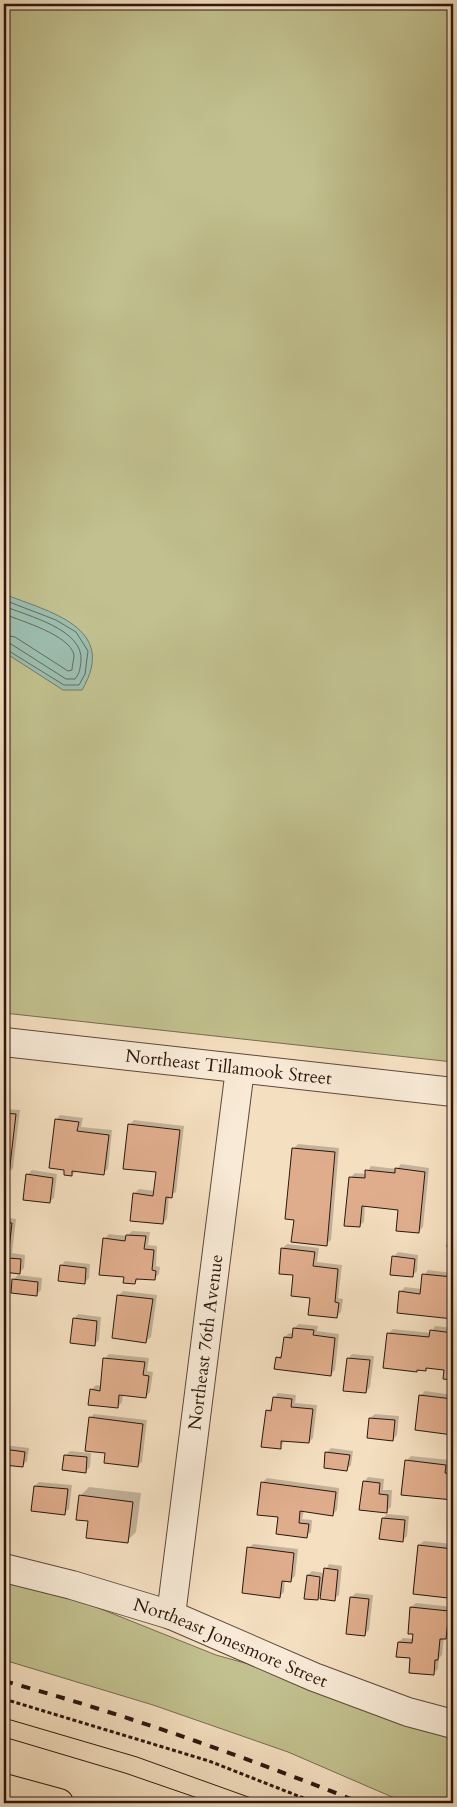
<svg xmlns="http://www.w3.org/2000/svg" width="457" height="1807" viewBox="0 0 457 1807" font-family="Cardo,serif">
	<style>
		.green { fill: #c1c08e; stroke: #766c4e }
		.water { fill: #9cbdad; stroke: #6f7b6d }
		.shadow { fill: #0003 }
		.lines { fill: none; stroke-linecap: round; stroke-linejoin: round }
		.shore { stroke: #646a5e; stroke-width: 1 }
		.building { fill: #e0ad8c; stroke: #2b170e }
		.minor-casing { stroke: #5d493a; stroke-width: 30 }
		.tertiary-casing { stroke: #5d493a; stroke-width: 30 }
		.motorway-casing { stroke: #2b170e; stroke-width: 30 }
		.path { stroke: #2b170e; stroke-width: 3; stroke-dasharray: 4 2.5; stroke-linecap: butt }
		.minor { stroke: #f8ead6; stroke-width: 28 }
		.tertiary { stroke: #f8ead6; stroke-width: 28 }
		.motorway { stroke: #f4dfc0; stroke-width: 28 }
		.tram { stroke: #2b170e; stroke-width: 1 }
		.rail { stroke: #2b170e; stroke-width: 4; stroke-dasharray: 9 9; stroke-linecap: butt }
		.labels { text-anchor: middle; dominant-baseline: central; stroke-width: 4.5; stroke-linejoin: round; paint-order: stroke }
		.street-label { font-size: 18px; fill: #2b170e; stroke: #f8ead6 }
	</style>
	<rect width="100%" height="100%" fill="#f4dfc0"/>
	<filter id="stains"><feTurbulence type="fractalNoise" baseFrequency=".004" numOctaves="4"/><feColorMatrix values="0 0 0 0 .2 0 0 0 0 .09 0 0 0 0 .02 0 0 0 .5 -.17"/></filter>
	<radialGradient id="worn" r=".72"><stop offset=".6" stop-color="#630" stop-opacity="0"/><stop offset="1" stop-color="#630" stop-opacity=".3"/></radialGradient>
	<!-- green -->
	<path class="green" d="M4 4H453V1062L4 1013Z
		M4 1580 61 1593 216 1655 324 1685 453 1737V1803H406L288 1752 153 1705 4 1660Z"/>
	<!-- water -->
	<path class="water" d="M4 594C49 612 119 627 82 690H63L4 652Z"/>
	<!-- shadow -->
	<path class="shadow" d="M4 1109 20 1110 13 1168 9 1173 4 1172Z
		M60 1115 83 1118 81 1127 112 1130 108 1169 103 1173 76 1171 72 1175 56 1120Z
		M134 1120 184 1126 176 1192 169 1196 167 1219 163 1223 134 1194 139 1189 155 1191 157 1171 129 1125Z
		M298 1144 339 1148 331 1240 326 1244 295 1219 293 1149Z
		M401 1164 429 1168 423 1227 418 1232 399 1209 365 1206 364 1222 359 1226 351 1177 355 1173 366 1174 371 1166 397 1169Z
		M32 1170 57 1174 54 1198 49 1202 27 1175Z
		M4 1184 10 1185 8 1208 4 1212Z
		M4 1217 16 1219 12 1253 25 1255 24 1268 19 1273 4 1271Z
		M132 1231 150 1232 148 1245 157 1246 156 1266 160 1267 159 1274 154 1279 140 1278 134 1283 125 1276 104 1239 109 1234 127 1236Z
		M287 1244 319 1248 317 1262 342 1265 338 1298 343 1299 341 1312 336 1317 312 1297 294 1274 283 1248Z
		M398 1252 418 1255 417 1271 412 1276 393 1257Z
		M65 1261 90 1264 89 1278 84 1283 61 1266Z
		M428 1270 453 1273V1318L398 1312 400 1292 405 1287 422 1289 424 1275Z
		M18 1275 42 1278 41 1290 36 1295 13 1280Z
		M123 1291 157 1295 151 1337 146 1341 118 1296Z
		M78 1314 101 1317 99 1340 94 1345 74 1319Z
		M299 1324 318 1326 317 1331 339 1334 335 1370 331 1374 277 1358 283 1354 285 1337 289 1333 294 1334V1328Z
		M435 1326 453 1328V1379L445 1378 446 1369 428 1367 426 1370 388 1334 393 1329 431 1333Z
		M109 1354 149 1358 147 1371 153 1372 150 1392 146 1397 123 1394 122 1402 118 1407 91 1390 96 1385 101 1386 105 1358Z
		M352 1354 374 1356 370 1387 366 1392 348 1359Z
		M4 1377H6L4 1391Z
		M425 1391 453 1395V1433L416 1429 420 1396Z
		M278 1393 296 1395 295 1403 317 1405 313 1438 309 1442 285 1440 280 1448 267 1411 273 1407 274 1398Z
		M94 1414 147 1420 142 1462 137 1466 106 1452 90 1418Z
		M375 1414 399 1416 397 1435 393 1440 370 1418Z
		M4 1445 29 1448 27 1461 22 1466 4 1463Z
		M331 1448 353 1451 351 1465 347 1469 326 1453Z
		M70 1451 91 1453 90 1467 85 1472 65 1456Z
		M411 1456 450 1460 449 1469 453 1470V1499L402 1493 406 1461Z
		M368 1477 384 1479 383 1490H392L391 1507 386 1511 364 1482Z
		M267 1478 339 1488 337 1510 332 1515 304 1511 302 1519 312 1520 311 1532 306 1536 279 1516 263 1482Z
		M39 1482 72 1485 69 1509 64 1513 35 1486Z
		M89 1487 141 1493 136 1532 127 1541 89 1520 80 1496Z
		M4 1491H7L4 1513Z
		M387 1514 409 1516 407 1536 402 1541 383 1518Z
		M424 1541 453 1544 452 1592 447 1596 419 1545Z
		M253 1544 298 1549 295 1576 290 1581 285 1580 284 1592 280 1596 249 1548Z
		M329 1564 342 1566 339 1595 334 1599 322 1594 317 1599 308 1575 312 1571 324 1573Z
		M356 1593 373 1595 369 1630 365 1634 351 1597Z
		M416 1603 453 1607 450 1633 444 1637 442 1655 439 1658 438 1669 433 1674 411 1657 399 1642 403 1638 414 1639 411 1607Z"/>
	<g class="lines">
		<!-- shore -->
		<path class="shore" d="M4 600 56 620 76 632 88 651 85 674 79 685H64L4 648
			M4 606C27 616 84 629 81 661 80 668 80 673 75 679H66L11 644 4 642
			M4 614C21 621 70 635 74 655 74 659 72 666 72 670L68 671 15 637 4 635"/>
	</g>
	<!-- building -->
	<path class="building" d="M4 1113 16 1114 9 1174 4 1173Z
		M55 1119 79 1122 77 1131 109 1135 104 1175 72 1171V1176L64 1175V1170L49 1168Z
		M128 1124 180 1130 172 1198 166 1197 163 1224 130 1221 133 1193 153 1196 156 1172 123 1169Z
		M292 1148 335 1152 327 1246 291 1242 294 1220 285 1219Z
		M395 1168 425 1172 419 1233 396 1231 398 1210 362 1206 360 1227 344 1226 349 1177 365 1178V1170L395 1173Z
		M26 1174 53 1178 50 1203 23 1200Z
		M453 1187V1248L447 1247Z
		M4 1222 12 1223 8 1258 21 1259 20 1274 4 1272Z
		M126 1235 146 1236 144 1249 154 1250 152 1270 156 1271 155 1280 136 1279 135 1284 123 1283 124 1277 99 1275 103 1238 125 1241Z
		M281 1248 315 1252 313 1266 338 1269 335 1302 339 1303 337 1318 308 1315 310 1298 291 1296 293 1275 279 1274Z
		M392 1256 415 1259 413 1277 390 1275Z
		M60 1265 86 1268 85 1284 58 1281Z
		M422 1274 453 1277V1319L397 1313 399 1291 420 1294Z
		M12 1279 38 1282 37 1296 11 1293Z
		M117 1295 153 1299 146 1343 112 1338Z
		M73 1318 97 1321 95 1346 70 1343Z
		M293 1328 314 1330 313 1335 335 1338 331 1376 274 1369 276 1357 281 1358 284 1337 292 1338Z
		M430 1330 453 1333V1380L443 1379 444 1370 426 1368V1371L417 1370V1372L383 1368 387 1333 429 1337Z
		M103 1358 145 1362 143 1375 149 1376 146 1398 119 1395 118 1408 88 1405 90 1389 100 1391Z
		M347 1358 370 1360 366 1393 343 1391Z
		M419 1395 453 1399V1435L415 1430Z
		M273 1397 292 1399 291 1407 313 1409 309 1443 281 1441V1449L261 1447 266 1410 271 1411Z
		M89 1417 143 1424 138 1467 104 1463 105 1453 85 1451Z
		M369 1418 395 1420 393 1441 367 1438Z
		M4 1449 25 1452 23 1467 4 1465Z
		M325 1452 350 1455 347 1471 324 1468Z
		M64 1455 87 1457 86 1473 62 1470Z
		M405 1460 446 1465 445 1473 451 1474 448 1491H453V1500L401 1495Z
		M363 1481 380 1483 379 1494 388 1495 387 1513 359 1510Z
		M261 1482 336 1492 333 1516 300 1511 299 1523 309 1524 307 1538 276 1534 278 1517 257 1515Z
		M34 1486 68 1489 65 1515 31 1511Z
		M79 1495 133 1502 128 1543 86 1538 88 1521 76 1520Z
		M382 1518 405 1520 403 1542 379 1539Z
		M418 1545 453 1549 448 1598 413 1594Z
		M247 1547 294 1553 291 1582 282 1581 280 1598 242 1593Z
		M324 1568 338 1570 335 1601 320 1599Z
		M307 1575 320 1577 318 1600 304 1599Z
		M350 1597 369 1599 365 1636 346 1634Z
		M410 1607 449 1611 446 1639H440L438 1660H435L434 1675 409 1673 410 1658 396 1657 398 1642 412 1643 413 1634H408Z"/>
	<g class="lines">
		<!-- minor casing -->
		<g class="minor-casing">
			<g id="minor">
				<path id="s1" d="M4 1568 72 1585 171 1615 314 1677 408 1712 453 1724"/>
				<path id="s2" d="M171 1615 240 1069"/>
			</g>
		</g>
		<!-- tertiary casing -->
		<g class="tertiary-casing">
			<g id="tertiary">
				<path id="s3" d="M4 1042 453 1092"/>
			</g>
		</g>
		<!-- motorway casing -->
		<g class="motorway-casing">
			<path id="motorway" d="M4 1788 59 1803"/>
		</g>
		<!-- path -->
		<path class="path" d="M4 212 8 216
			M4 1699 209 1761 316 1803"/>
		<!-- minor -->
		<use href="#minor" class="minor"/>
		<!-- tertiary -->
		<use href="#tertiary" class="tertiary"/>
		<!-- motorway -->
		<use href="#motorway" class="motorway"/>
		<!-- tram -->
		<path class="tram" d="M4 1718 137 1757 265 1803
			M4 1737 125 1773 212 1803"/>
		<!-- rail -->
		<path class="rail" d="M4 1681C127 1715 243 1756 361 1803"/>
	</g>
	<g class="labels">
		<!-- street labels -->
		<g class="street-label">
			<text stroke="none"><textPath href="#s3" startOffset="226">Northeast Tillamook Street</textPath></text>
			<text stroke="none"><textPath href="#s2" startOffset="275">Northeast 76th Avenue</textPath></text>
			<text stroke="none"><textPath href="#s1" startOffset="239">Northeast Jonesmore Street</textPath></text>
		</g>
	</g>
	<!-- margin -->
	<rect width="457" height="1807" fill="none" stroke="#f4dfc0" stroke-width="20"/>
	<rect x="5" y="5" width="447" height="1797" fill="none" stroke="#2b170e" stroke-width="2.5"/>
	<rect x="10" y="10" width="437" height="1787" fill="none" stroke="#2b170e"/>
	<rect width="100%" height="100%" filter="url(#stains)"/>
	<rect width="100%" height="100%" fill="url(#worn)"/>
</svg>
